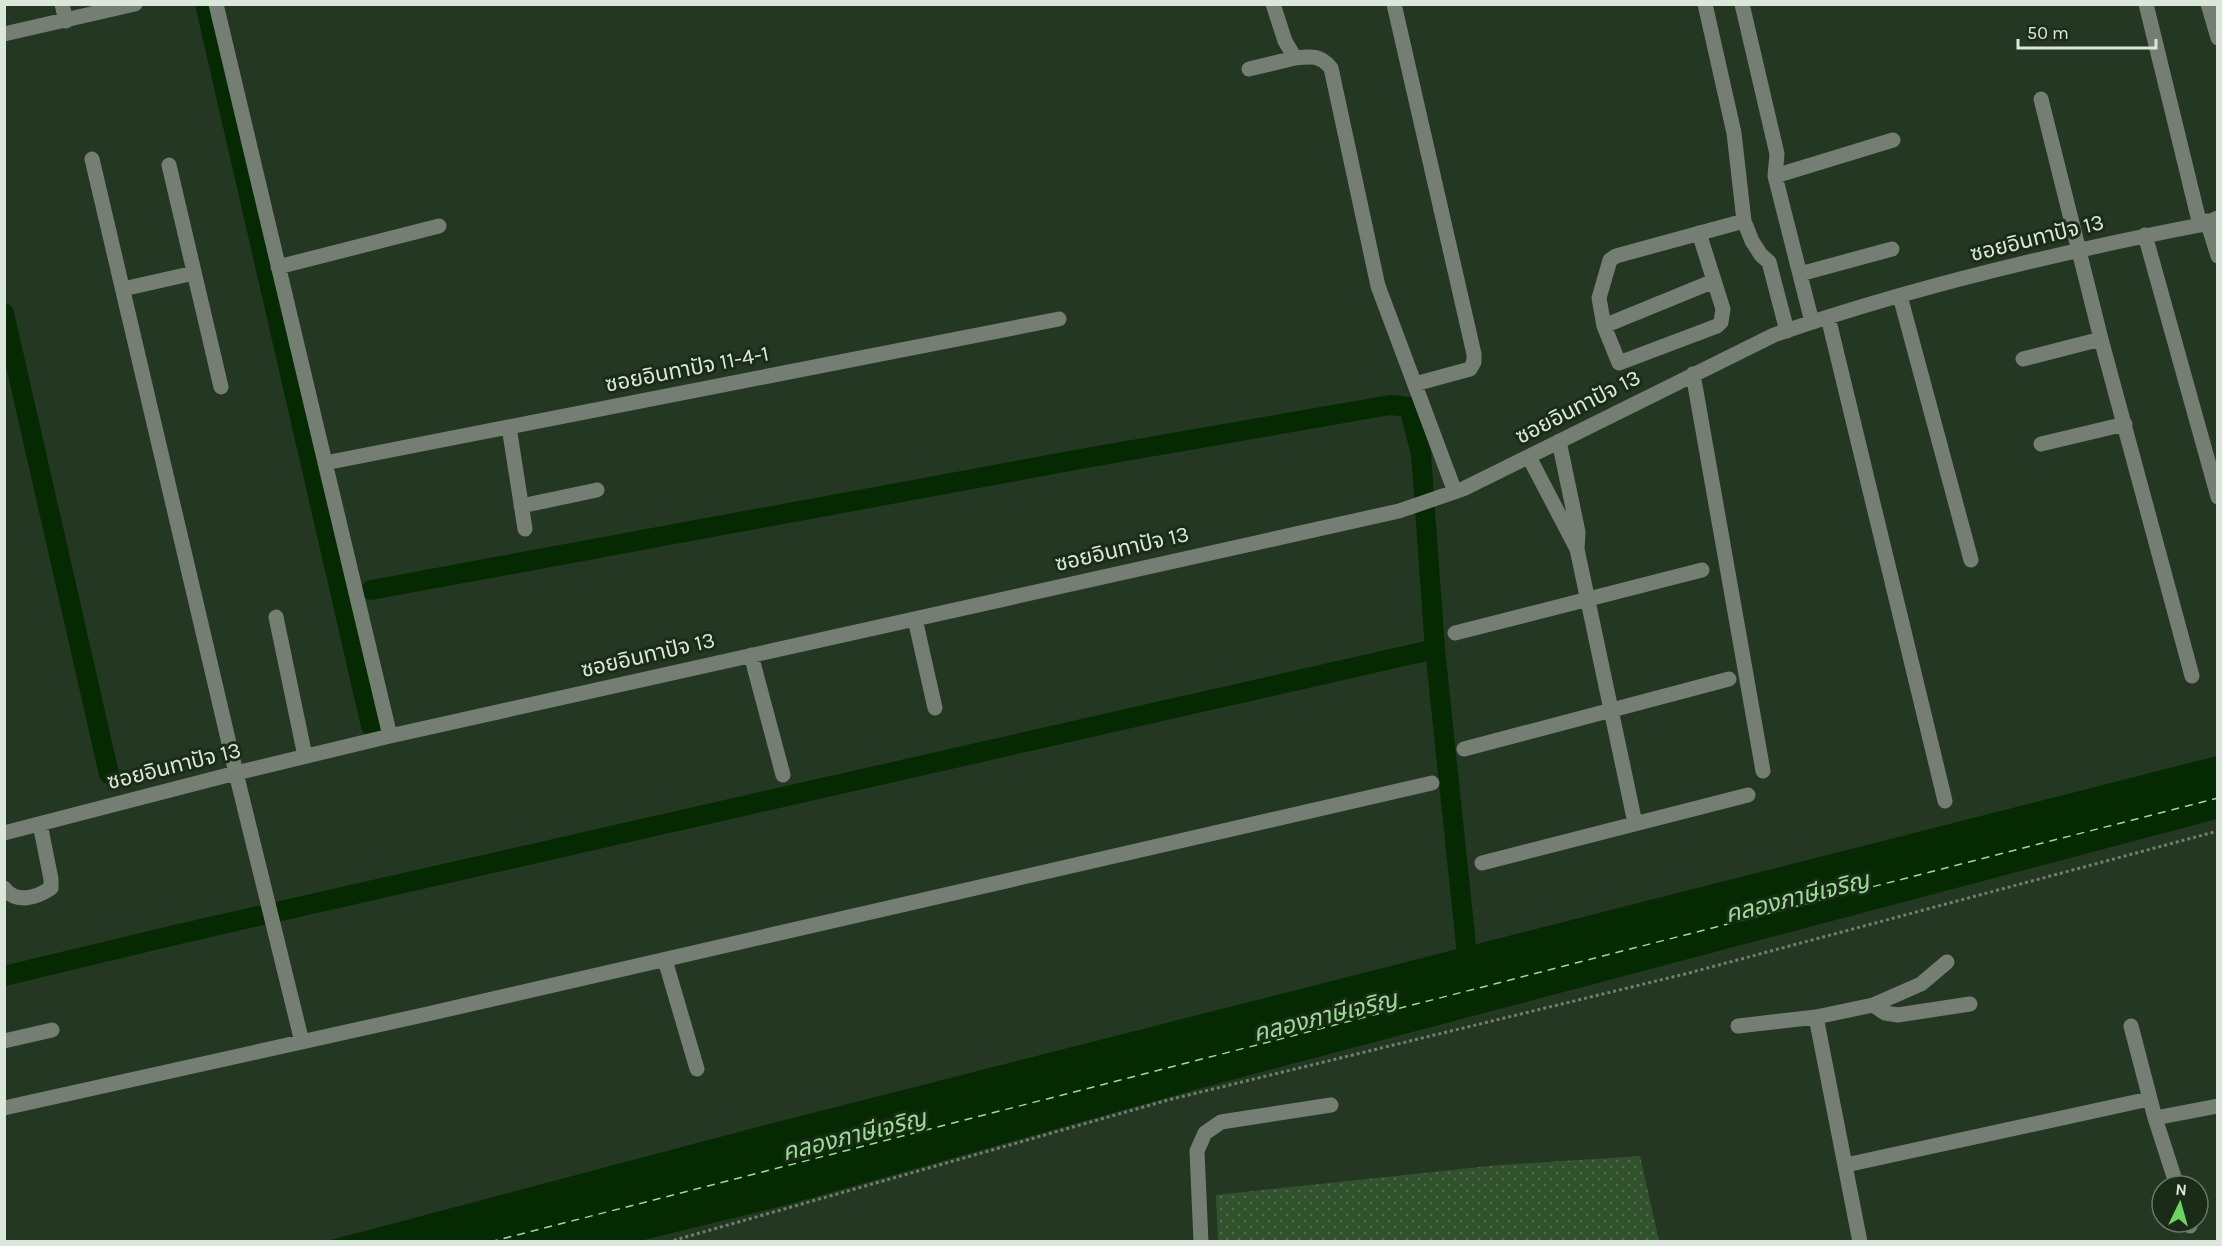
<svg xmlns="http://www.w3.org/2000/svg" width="2222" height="1246" viewBox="0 0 2222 1246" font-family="Karla,'Noto Sans Thai',sans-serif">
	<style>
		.grass { fill: url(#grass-dots) }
		.water { fill: #052a02 }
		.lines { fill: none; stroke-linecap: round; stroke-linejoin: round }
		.canal { stroke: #052a02; stroke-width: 20 }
		.ferry { stroke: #9adf91; stroke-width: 1.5; stroke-dasharray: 8 6; stroke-linecap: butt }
		.path { stroke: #70806e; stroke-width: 3; stroke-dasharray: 3 3; stroke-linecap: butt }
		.minor { stroke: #747e73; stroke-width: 15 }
		.labels { text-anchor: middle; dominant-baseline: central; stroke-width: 6; stroke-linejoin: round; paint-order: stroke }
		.street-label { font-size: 22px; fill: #dbe7da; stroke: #1a2c18 }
		.water-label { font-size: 24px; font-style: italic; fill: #9adf91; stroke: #1a2c18 }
	</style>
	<defs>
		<pattern id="grass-dots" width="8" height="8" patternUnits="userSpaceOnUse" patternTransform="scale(1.5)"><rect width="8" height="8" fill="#32522e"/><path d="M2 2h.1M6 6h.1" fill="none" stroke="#4f6b4c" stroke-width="1.8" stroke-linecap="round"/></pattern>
	</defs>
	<rect width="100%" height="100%" fill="#243722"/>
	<!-- grass -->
	<path class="grass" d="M1640 1156 1659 1241H1218L1216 1195 1499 1165Z"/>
	<!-- water -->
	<path class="water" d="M2217 756V819L1205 1087 786 1205 640 1241H327L769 1124Z"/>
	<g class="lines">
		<!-- canal -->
		<path class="canal" d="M205 4 371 726
			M4 313 109 774
			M371 590 1086 458 1390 405 1409 407 1421 454 1435 649 1469 974
			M4 976 175 935 1435 649"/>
		<!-- ferry -->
		<path class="ferry" d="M490 1242 2218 798"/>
		<!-- path -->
		<path class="path" d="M668 1242 1168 1100 1689 973 2218 831"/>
		<!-- minor -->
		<path class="minor" d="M62 4 66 21
			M216 4 390 736
			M1273 4 1285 41 1295 58C1312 56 1320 55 1331 68L1378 286 1455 492
			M1394 4 1474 354V362L1470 369 1415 384
			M1705 4 1734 133 1744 221 1752 241 1761 255 1769 262 1787 331
			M1742 4 1777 154 1775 176 1812 322
			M2146 4 2200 225
			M2208 4 2218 38
			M4 34 135 4
			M1249 69 1295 58
			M2041 99 2101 339 2192 676
			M92 159 236 773 302 1042
			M169 165 221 387
			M1775 176 1893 140
			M2207 221 2218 256
			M1699 233 1723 309 1721 322 1717 326 1619 363 1604 326 1599 298 1610 260 1616 256 1744 221
			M2145 235 2218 497
			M278 267 439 226
			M1800 274 1892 249
			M123 289 194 273
			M1900 296 1971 560
			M1828 317 1945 801
			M1604 326 1714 281
			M2023 359 2101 339
			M1693 374 1763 771
			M509 427 525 529
			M1559 441 1578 532 1577 549
			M2041 444 2125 424
			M1529 457 1577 549 1635 823
			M325 463 1059 319
			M521 506 597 490
			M276 617 305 756
			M915 619 935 708
			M1455 633 1702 570
			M751 655 783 775
			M1464 749 1729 679
			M4 833 236 773 390 736 1399 511 1463 489 1774 335C1912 287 2056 253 2200 225L2218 218
			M1482 863 1748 795
			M4 888C16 904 36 898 51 888V879L40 824
			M665 960 697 1069
			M1873 1005 1885 1013 1898 1015 1970 1004
			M1816 1017 1860 1242
			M1738 1026 1816 1017 1873 1005 1921 984 1947 962
			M2131 1026 2155 1118 2218 1106
			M4 1041 52 1030
			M4 1108 423 1015 1432 783
			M2155 1118 2177 1186
			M1846 1165 2149 1099
			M2188 1222 2190 1226
			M1201 1242 1197 1151 1205 1133 1221 1122 1331 1105"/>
	</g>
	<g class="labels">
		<!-- street labels -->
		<g class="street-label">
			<text transform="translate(2037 238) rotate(-14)">ซอยอินทาปัจ 13</text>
			<text transform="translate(687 369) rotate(-11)">ซอยอินทาปัจ 11-4-1</text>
			<text transform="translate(1578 407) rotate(-27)">ซอยอินทาปัจ 13</text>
			<text transform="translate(1122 549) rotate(-13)">ซอยอินทาปัจ 13</text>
			<text transform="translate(648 655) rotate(-13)">ซอยอินทาปัจ 13</text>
			<text transform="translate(174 766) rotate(-14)">ซอยอินทาปัจ 13</text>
		</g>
		<!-- water labels -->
		<g class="water-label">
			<text transform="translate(1797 897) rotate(-14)">คลองภาษีเจริญ</text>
			<text transform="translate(1325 1016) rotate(-14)">คลองภาษีเจริญ</text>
			<text transform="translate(854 1135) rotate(-14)">คลองภาษีเจริญ</text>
		</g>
	</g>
	<!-- border -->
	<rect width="2222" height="1246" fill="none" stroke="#dbe7da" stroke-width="12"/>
	<!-- north arrow -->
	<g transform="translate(2180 1204) rotate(5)"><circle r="28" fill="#1a2c18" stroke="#677766" stroke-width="1.5"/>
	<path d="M0-4.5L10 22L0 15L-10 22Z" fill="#6dd361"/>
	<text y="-9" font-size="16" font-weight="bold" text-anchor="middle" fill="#dbe7da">N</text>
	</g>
	<!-- scale -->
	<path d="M2018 39v9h138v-9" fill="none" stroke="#dbe7da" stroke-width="3"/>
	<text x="2027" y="39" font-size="18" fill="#dbe7da" stroke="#1a2c18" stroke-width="4.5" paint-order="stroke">50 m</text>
</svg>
